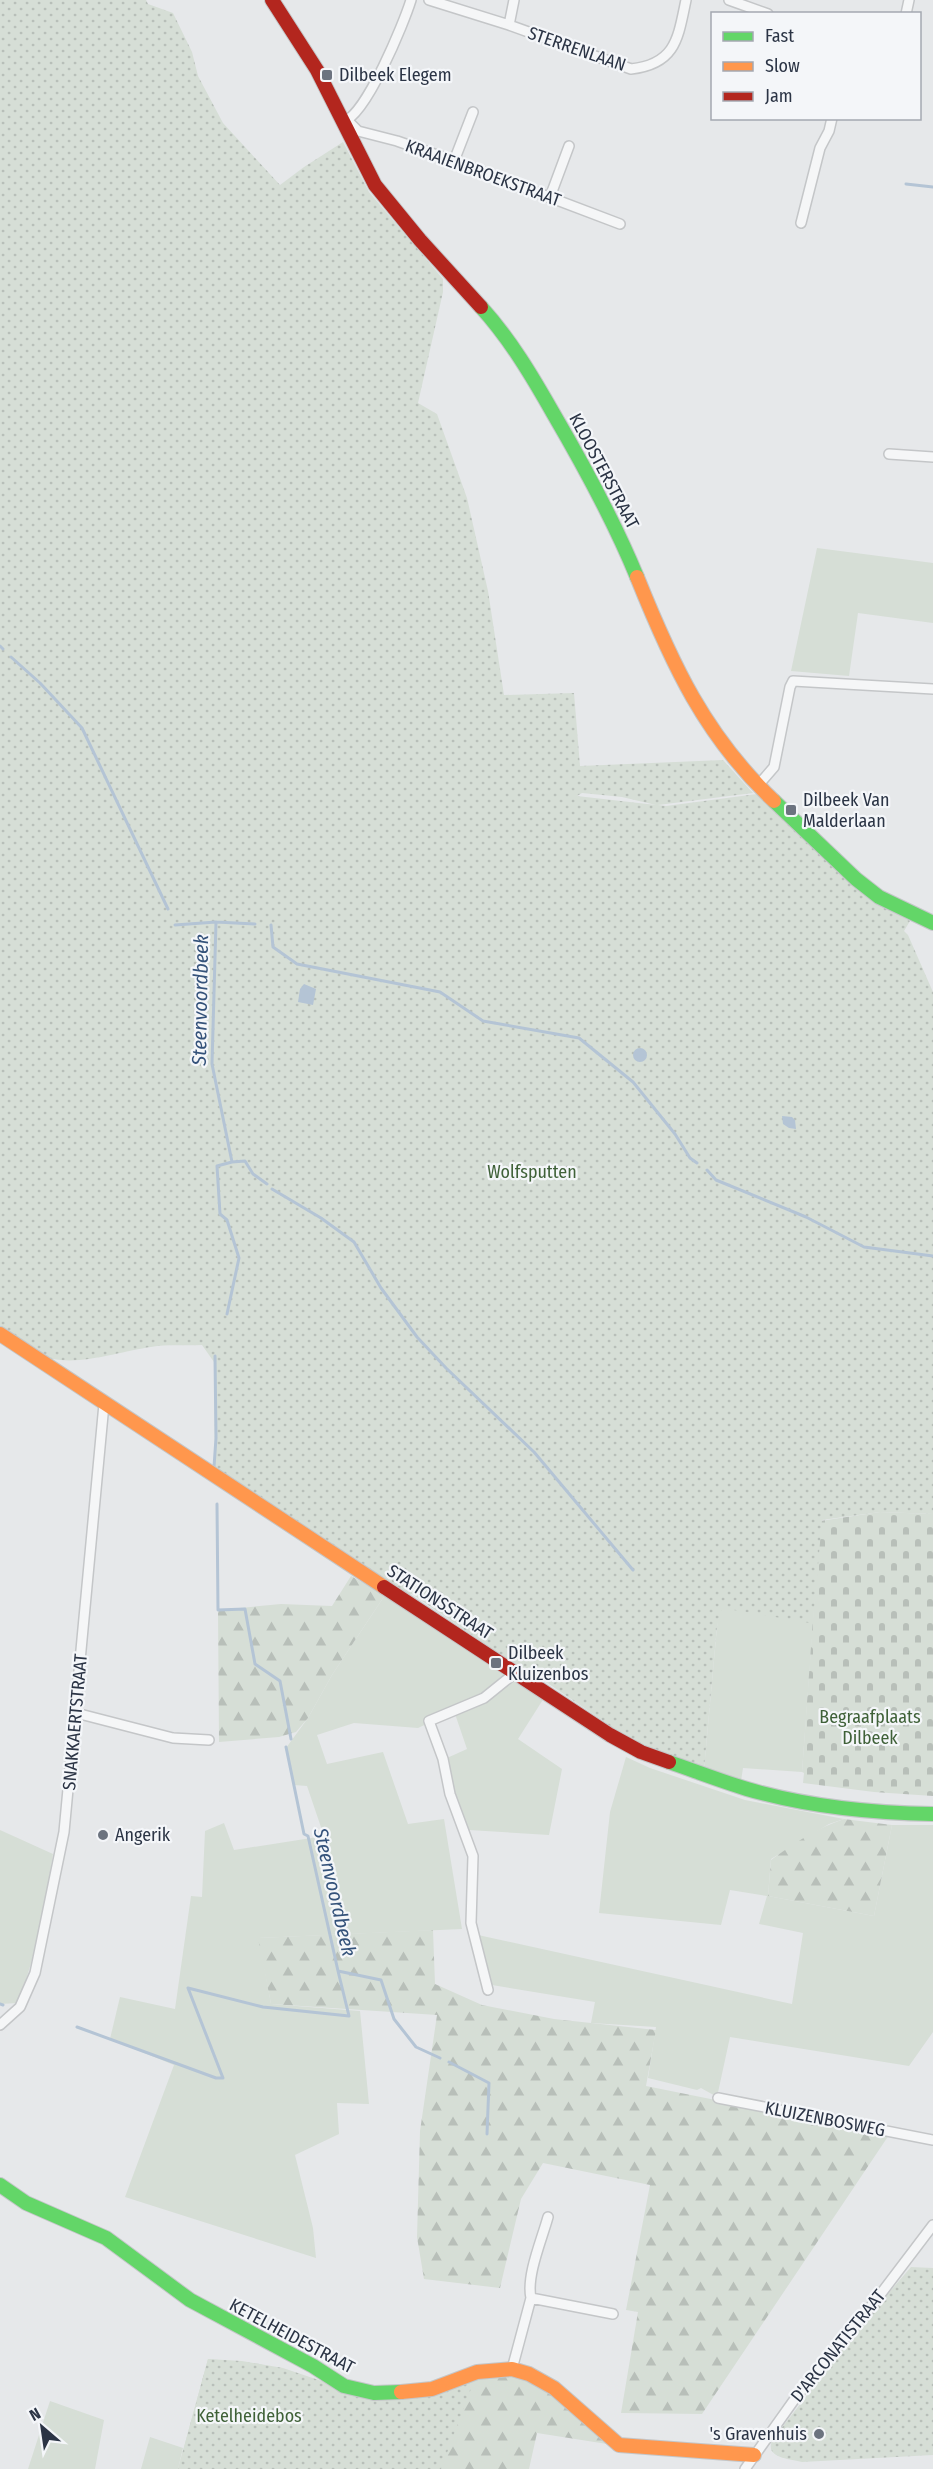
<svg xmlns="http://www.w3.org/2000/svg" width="933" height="2469" viewBox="0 0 933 2469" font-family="'Fira Sans Condensed',sans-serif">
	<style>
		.grass { fill: #d6ded6 }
		.forest { fill: url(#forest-firs) }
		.cemetery { fill: url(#cemetery-stones) }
		.park { fill: url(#park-dots); fill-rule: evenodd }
		.water { fill: #b4c4d5 }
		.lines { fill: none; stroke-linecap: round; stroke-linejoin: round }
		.stream { stroke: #b4c4d5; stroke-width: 3 }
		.street-casing { stroke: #c4c6c8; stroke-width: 12 }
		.fast-casing { stroke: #c4c6c8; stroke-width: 16 }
		.slow-casing { stroke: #c4c6c8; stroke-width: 16 }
		.jam-casing { stroke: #c4c6c8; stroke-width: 16 }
		.street { stroke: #f5f6f7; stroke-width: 9 }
		.fast { stroke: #63d668; stroke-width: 14 }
		.slow { stroke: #ff974d; stroke-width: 14 }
		.jam { stroke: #b3261e; stroke-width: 14 }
		.poi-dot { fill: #6c737f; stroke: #f4f6f9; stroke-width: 2 }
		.labels { text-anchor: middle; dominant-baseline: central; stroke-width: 4.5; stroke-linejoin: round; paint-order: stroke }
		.street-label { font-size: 18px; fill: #2b3445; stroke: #f4f6f9 }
		.poi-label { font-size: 18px; fill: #2b3445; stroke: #f4f6f9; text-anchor: start }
		.park-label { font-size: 18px; fill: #3f6138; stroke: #f4f6f9 }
		.water-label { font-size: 20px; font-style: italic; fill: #34527a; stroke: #f4f6f9 }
	</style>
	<defs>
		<pattern id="forest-firs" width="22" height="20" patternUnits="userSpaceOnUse" patternTransform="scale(1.5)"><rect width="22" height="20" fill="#d6ded6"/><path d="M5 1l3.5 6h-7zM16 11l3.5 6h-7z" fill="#b8bfb9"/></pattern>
		<pattern id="cemetery-stones" width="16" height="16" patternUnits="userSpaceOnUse" patternTransform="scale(1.5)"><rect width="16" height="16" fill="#d6ded6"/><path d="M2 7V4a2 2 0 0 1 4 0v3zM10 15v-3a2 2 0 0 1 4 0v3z" fill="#b8bfb9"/></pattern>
		<pattern id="park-dots" width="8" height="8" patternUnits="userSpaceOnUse" patternTransform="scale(1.5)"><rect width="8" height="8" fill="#d6ded6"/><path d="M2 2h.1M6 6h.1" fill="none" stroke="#b8bfb9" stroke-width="1.8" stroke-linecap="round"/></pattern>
	</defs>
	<rect width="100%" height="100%" fill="#e6e8ea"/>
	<!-- grass -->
	<path class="grass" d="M817 548 933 563V623L858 613 849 676 791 671Z
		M385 1595 544 1698 518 1739 562 1769 549 1835 469 1830 453 1793 447 1758 467 1749 454 1711 418 1728 354 1723 317 1735 327 1764 383 1752 408 1824 444 1819 462 1929 259 1938 271 2004 360 2011 369 2104 337 2103 339 2134 295 2155 313 2228 316 2258 125 2197 174 2065 110 2039 120 1997 175 2009 191 1896 202 1897 205 1831 224 1823 234 1850 324 1836 307 1786 294 1785 286 1748 308 1718 332 1675Z
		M719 1605 814 1611 802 1772 743 1768 741 1781 704 1769Z
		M626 1757 650 1768 745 1800 844 1819 829 1824 771 1859 768 1896 874 1916 892 1825H933V2032L909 2066 730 2037 717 2097 701 2088 697 2090 648 2078 656 2027 591 2023 595 2002 492 1985 478 1935 792 2004 803 1933 759 1924 767 1896 730 1890 721 1925 599 1913 610 1812Z
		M0 1830 53 1854C45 1905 36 1955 18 2003L0 2004Z
		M50 2401 104 2420 95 2469H28Z
		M150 2437 183 2448 178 2469H141Z"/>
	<!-- forest -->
	<path class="forest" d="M351 1576 385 1595 332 1675 308 1718 296 1732 279 1737 219 1742 218 1610 281 1604 332 1606Z
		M844 1819 892 1825 874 1916 768 1896 771 1860C794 1843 817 1828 844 1819Z
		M433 1930 435 1984 482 2005 554 2019 656 2030 646 2086 889 2135 702 2414 621 2413 638 2312 626 2310 650 2185 543 2163 521 2199 500 2288 424 2279 417 2237 420 2131 437 2015 271 2004 258 1938Z
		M208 2359 260 2364 358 2398 500 2374 528 2379 570 2408 607 2444 537 2433 529 2469H178Z"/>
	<!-- cemetery -->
	<path class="cemetery" d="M880 1512 933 1514V1796L874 1792 803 1783 804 1773 802 1772 820 1521Z"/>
	<!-- park -->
	<path class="park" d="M0 0H146L148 4 173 13 192 52 198 76 223 123 280 185 304 167 343 142 369 192 443 279V292L418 403 437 414 467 498 488 591 504 695 574 693 580 766 723 760 753 793 658 805 666 806 757 794 875 903 910 921 904 931 908 935 933 992V1514L880 1512 822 1520 814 1611H811L810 1623 722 1608 717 1626 704 1769 627 1741 605 1722 540 1678 538 1680 412 1594 409 1595 215 1468 214 1362 202 1345C185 1346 167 1344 151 1347 120 1351 66 1371 38 1353L39 1350 0 1326ZM582 793 622 797 656 805 577 796Z
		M911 2267 933 2268V2455L802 2462C789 2459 763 2458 773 2439L867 2318Z
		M208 2359 242 2361 283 2368 363 2395 475 2378 441 2469H178Z"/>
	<!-- water -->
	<path class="water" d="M304 984 316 989 313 1005 298 1002 300 989Z
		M633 1055a7 7 0 1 1 14 0a7 7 0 1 1-14 0Z
		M782 1116 792 1117 795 1120 796 1129 789 1128 783 1124Z"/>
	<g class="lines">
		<!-- stream -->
		<path class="stream" d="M906 184 933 187
			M0 646 3 649
			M11 657 40 683 82 728 168 909
			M216 922 255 924
			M175 925 216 922 212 1064 232 1162 217 1166 220 1214 227 1220 239 1258 227 1314
			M271 925 273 947 297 964 440 992 483 1021 579 1038 633 1082 675 1134 690 1158 697 1163
			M232 1162 245 1161 253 1174 267 1184
			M707 1170 716 1180 806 1217 864 1247 933 1256
			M272 1189 321 1218 354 1242 381 1288 417 1337 446 1368 534 1452 633 1570
			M214 1467 216 1438 215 1356
			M217 1504 218 1610 245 1609 255 1664 280 1681 291 1739
			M286 1747 304 1834 308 1836 338 1971 381 1980 394 2019 416 2047 440 2058
			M0 2004 3 2005
			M77 2027 216 2078H223L188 1988 263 2007 349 2016 338 1971
			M449 2062 489 2083 487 2134"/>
		<!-- street casing -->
		<g class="street-casing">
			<path id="street" d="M429 0 509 25 631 69C676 64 678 38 686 0
				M729 0 768 14
				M906 14 909 0
				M509 25 514 0
				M344 121C366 115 404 23 411 0
				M348 121 358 131 397 141 454 161 620 224
				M454 161 473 112
				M550 197 569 146
				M801 223 820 148 829 131 832 118
				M889 454 933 457
				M760 789 761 782 774 767 790 687 793 681 933 689
				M76 1713 173 1738 209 1740
				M488 1990 471 1923 473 1856 450 1794 443 1759 429 1721 484 1698 515 1673
				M0 2025 20 2007 35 1973 64 1832 104 1404
				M718 2098 933 2140
				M531 2298C526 2276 542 2239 548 2217
				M512 2369 531 2298 613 2314
				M745 2469 799 2393 870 2308 933 2225"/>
		</g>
		<!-- fast casing -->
		<g class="fast-casing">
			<path id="fast" d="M481 307C510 339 532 376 553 413 584 466 614 521 637 577
				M774 801 856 879 879 897 933 923
				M669 1762C695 1771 721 1781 747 1789 805 1806 873 1813 933 1814
				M0 2185 26 2203 106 2238 190 2300 313 2366 344 2386 374 2393 401 2392"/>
		</g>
		<!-- slow casing -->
		<g class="slow-casing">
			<path id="slow" d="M637 577C672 664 705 736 774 801
				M0 1334 384 1587
				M401 2392 432 2389 477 2372 512 2369 529 2374 554 2388 619 2445 754 2455"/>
		</g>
		<!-- jam casing -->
		<g class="jam-casing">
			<path id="jam" d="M272 0 317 70 375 185 420 240 481 307
				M384 1587 610 1735 641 1752 669 1762"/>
		</g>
		<!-- street -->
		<use href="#street" class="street"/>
		<!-- fast -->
		<use href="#fast" class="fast"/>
		<!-- slow -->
		<use href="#slow" class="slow"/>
		<!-- jam -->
		<use href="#jam" class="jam"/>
	</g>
	<!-- markers -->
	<g class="poi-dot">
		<rect x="321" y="69" width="12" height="12" rx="3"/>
		<rect x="785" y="804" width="12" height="12" rx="3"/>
		<rect x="490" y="1657" width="12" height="12" rx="3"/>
		<circle cx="103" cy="1835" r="6"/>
		<circle cx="819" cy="2434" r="6"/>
	</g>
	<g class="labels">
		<!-- street labels -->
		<g class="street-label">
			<text transform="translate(577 49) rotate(19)">STERRENLAAN</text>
			<text transform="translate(483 173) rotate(20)">KRAAIENBROEKSTRAAT</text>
			<text transform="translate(604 471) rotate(62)">KLOOSTERSTRAAT</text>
			<text transform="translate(440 1602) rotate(33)">STATIONSSTRAAT</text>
			<text transform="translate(75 1722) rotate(-85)">SNAKKAERTSTRAAT</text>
			<text transform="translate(825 2119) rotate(11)">KLUIZENBOSWEG</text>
			<text transform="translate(292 2336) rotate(28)">KETELHEIDESTRAAT</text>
			<text transform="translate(838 2346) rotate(-51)">D'ARCONATISTRAAT</text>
		</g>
		<!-- poi labels -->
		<g class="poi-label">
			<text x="339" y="75">Dilbeek Elegem</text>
			<text x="803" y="800">Dilbeek Van<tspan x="803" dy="21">Malderlaan</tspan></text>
			<text x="508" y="1653">Dilbeek<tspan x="508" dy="21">Kluizenbos</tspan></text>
			<text x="115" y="1835">Angerik</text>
			<text x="807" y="2434" text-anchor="end">'s Gravenhuis</text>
		</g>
		<!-- park labels -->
		<g class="park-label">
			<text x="532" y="1172">Wolfsputten</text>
			<text x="870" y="1717">Begraafplaats<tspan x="870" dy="21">Dilbeek</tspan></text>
			<text x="249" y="2416">Ketelheidebos</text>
		</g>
		<!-- water labels -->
		<g class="water-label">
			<text transform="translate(200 1000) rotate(-89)">Steenvoordbeek</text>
			<text transform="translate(335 1892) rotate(77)">Steenvoordbeek</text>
		</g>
	</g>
	<!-- legend -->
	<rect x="711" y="12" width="210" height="108" fill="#f4f6f9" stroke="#a4a8b1" stroke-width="1.5"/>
	<rect x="723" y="32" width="30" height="9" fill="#63d668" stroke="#a4a8b1" stroke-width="1.5"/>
	<text x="765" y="42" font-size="18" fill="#2b3445">Fast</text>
	<rect x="723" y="62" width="30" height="9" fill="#ff974d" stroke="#a4a8b1" stroke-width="1.5"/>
	<text x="765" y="72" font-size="18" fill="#2b3445">Slow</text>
	<rect x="723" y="92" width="30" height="9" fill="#b3261e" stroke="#a4a8b1" stroke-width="1.5"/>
	<text x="765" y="102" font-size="18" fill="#2b3445">Jam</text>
	<!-- north arrow -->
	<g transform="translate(42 2427) rotate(331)" stroke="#f4f6f9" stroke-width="4.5" paint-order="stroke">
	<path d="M0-4.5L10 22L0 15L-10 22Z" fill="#2b3445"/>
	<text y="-9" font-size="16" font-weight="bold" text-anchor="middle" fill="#2b3445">N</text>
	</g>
</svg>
